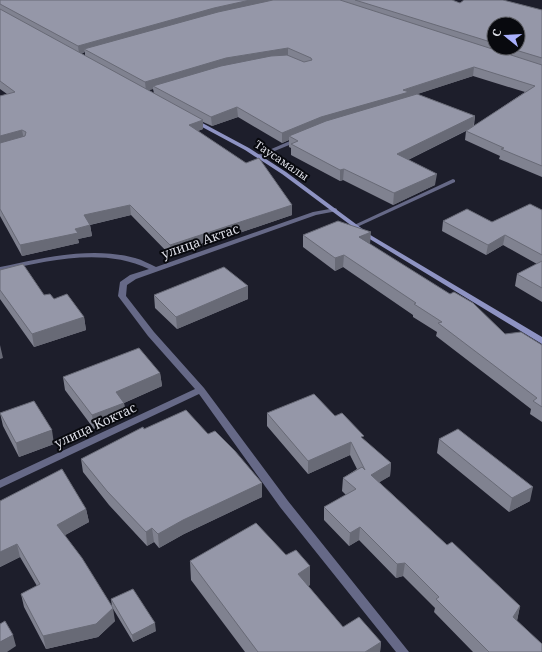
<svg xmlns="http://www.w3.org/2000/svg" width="542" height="652" viewBox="0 0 542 652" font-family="'Noto Serif',serif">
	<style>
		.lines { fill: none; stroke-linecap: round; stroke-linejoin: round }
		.street { fill: #666987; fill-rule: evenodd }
		.secondary { fill: #8e93c3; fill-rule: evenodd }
		.wall { fill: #808290; fill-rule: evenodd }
		.shaded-wall { fill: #686a76 }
		.building { fill: #9597a8; stroke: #686a76 }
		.labels { text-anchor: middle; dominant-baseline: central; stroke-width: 4; stroke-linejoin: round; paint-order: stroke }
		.far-street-label { font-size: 11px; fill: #dcdde6; stroke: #08090e }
		.street-label { font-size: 13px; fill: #dcdde6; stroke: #08090e }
	</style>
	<rect width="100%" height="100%" fill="#1d1e2b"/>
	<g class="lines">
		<!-- street -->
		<path class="street" d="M297 138 299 139V141L260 157H256L255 156Z
			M453 179 455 180V182L357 227H353L352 226Z
			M335 208 337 209V211L316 215 136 279 127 285 126 296 154 332 204 388 288 501 409 652H396L280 507 199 394 0 488V480L195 389 148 336 118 296 120 282 130 275 149 269C102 247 48 261 0 271V267C44 258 91 246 135 258 143 260 149 264 156 267L313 212Z"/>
		<!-- secondary -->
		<path class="secondary" d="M193 118 249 148 286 172 372 236 542 337V344L368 238 282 174 245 150 191 121 190 120Z"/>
	</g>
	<!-- wall -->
	<path class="wall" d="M0 0H452L460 3 542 10V177L499 159 500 156 465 140 466 131 408 160 435 185 393 205 343 180 340 181 291 155V148L289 147V140L282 143 238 117 212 126 203 122V129L198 131 292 205V215L171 256 131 215 90 225 92 236 78 239 79 243 22 256 0 216V96L7 94 0 89ZM494 24 518 48H494ZM85 52V56L81 54ZM473 76 525 92 474 126 475 116 417 94ZM153 89 154 93 148 90Z
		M542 210V302L515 286 517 274 537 264 503 245 486 255 442 231 443 221 492 222Z
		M303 235 370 244 505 334 542 345V422L530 414 531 409 436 336 437 332 413 317V315L343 267 335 271 303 247Z
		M0 270 44 295 54 299 84 317 86 330 34 347 0 299Z
		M154 295 248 299 177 329 155 308Z
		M160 373 162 386 124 403 126 417 94 429 65 390 63 377Z
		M0 413 54 444 19 457 3 426Z
		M267 413 335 416 391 463 390 476 379 482 447 545 520 606 517 621 542 652H473L434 612 435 608 403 576 396 578 359 540 349 546 324 520V507L346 495 342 491 343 478 357 469 350 455 308 474 267 426Z
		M144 429 208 434 262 483V497L184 534 159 548 154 542 147 546 109 505 83 472 81 459Z
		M439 439 530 501 509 512 437 453Z
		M0 501 86 509 89 522 65 535 115 621 98 637 46 649 24 607 21 594 37 586 20 557 0 567Z
		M286 555 310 566V585L308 586 343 627 381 642 380 652H245L191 580 190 561Z
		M111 599 156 631 133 642 112 607Z"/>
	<!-- shaded-wall -->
	<path class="shaded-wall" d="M250 0H286L84 49 85 52 79 54 78 46 214 8Z
		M288 48V57L153 86V89L146 91 145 82 226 58Z
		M474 67 473 76 289 136V140L282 143V133L321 117Z
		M237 107 238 117 212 126 211 117Z
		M475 116 473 127 396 166 397 154Z
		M203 120V129L189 134V125Z
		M22 130 24 140 0 146V136Z
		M344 169 343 180 340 181V170Z
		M437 174 435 185 393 205 394 193Z
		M130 205 131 215 85 226 84 215Z
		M292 205V215L171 256 170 245Z
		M90 225 92 236 78 239 79 243 22 256 20 245 75 229Z
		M371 232 370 244 359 237Z
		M505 235 503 245 486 255 488 245Z
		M344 255 343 267 335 271V258Z
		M248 286V299L177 329 176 317Z
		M84 317 86 330 34 347 32 334Z
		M0 345 3 358 0 359Z
		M160 373 162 386 117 406 116 392Z
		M124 403 126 417 94 429 92 415Z
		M52 430 54 444 19 457 16 443Z
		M351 442 350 455 308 474V461Z
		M391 463 390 476 370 488 371 475Z
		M262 483V497L184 534 159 548 158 534 183 520Z
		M533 487 530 501 509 512 512 498Z
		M86 509 89 522 60 538 57 525Z
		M360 527 359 540 349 546 350 533Z
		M152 528 154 542 147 546 146 532Z
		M17 544 20 557 0 567V552Z
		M405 563 403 576 396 578 397 564Z
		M310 566V585L297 592 298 574Z
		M520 606 517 620 510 631 513 617Z
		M113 608 115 621 98 637 46 649 43 636Z
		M155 623 156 631 133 642 132 635Z
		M13 635 16 646 7 652H0V642Z
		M381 642 380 652H365Z"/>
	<!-- building -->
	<path class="building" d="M0 0H250L214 8 78 46 0 4Z
		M273 0H340L542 65V166L501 149 504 148 466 131 535 86 474 67 403 90 409 92 321 117 282 133 237 107 211 117 153 86 221 66 271 56 287 55 304 62 312 60 311 58 288 48 226 58 145 82 84 49 218 12Z
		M355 0H452L460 3 464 0H503L542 10V58L509 48H518V24H494V43Z
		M0 9 203 120 189 125 246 163 259 158 292 205 170 245 130 205 84 215 90 225 75 229 78 233 20 245 0 209V143L25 136 26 132 22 130 0 136V96L15 92 0 81Z
		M417 94 475 116 397 154 437 174 394 193 344 169 340 170 291 144 298 141 289 136 326 121Z
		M530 204 542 210V255L505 235 488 245 443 221 467 209 492 222Z
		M338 221 371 232 359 237 450 294 454 292 473 303 505 334 521 332 542 345V407L533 401 537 398 438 323 442 322 414 304 416 303 344 255 335 258 303 235Z
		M542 261V288L517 274Z
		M23 264 44 295 50 294 54 299 67 294 84 317 32 334 0 290V270Z
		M224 267 248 286 176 317 154 295Z
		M139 348 160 373 116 392 124 403 92 415 63 377Z
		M314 394 335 416 342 413 364 436 361 437 391 463 371 475 447 545 452 542 520 606 513 617 542 644V652H489L436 599 439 597 405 563 397 564 360 527 350 533 324 507 356 489 343 478 362 467 365 470 351 442 308 461 267 413Z
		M34 401 52 430 16 443 0 413Z
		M186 410 208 434 215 431 235 451 262 483 183 520 158 534 152 528 146 532 107 491 81 459 143 427 144 429Z
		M458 429 533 487 512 498 439 439Z
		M62 469 86 509 57 525 82 558 113 608 96 624 43 636 21 594 40 584 17 544 0 552V501Z
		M256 523 286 555 296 550 310 566 298 574 343 627 359 617 381 642 365 652H258L190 561Z
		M133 589 155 623 132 635 111 599Z
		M5 621 13 635 0 642V624Z"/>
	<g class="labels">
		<!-- far-street labels -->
		<g class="far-street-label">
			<text transform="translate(282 160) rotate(34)">Таусамалы</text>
		</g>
		<!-- street labels -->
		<g class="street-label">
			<text transform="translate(200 241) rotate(-19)">улица Актас</text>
			<text transform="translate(95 425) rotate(-25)">улица Коктас</text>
		</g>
	</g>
	<!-- north arrow -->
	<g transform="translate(506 36) rotate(288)"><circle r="19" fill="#08090e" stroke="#5d5e64"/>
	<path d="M0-3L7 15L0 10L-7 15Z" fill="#a9b0fc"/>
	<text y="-6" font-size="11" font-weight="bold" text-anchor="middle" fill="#dcdde6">С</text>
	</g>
</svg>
